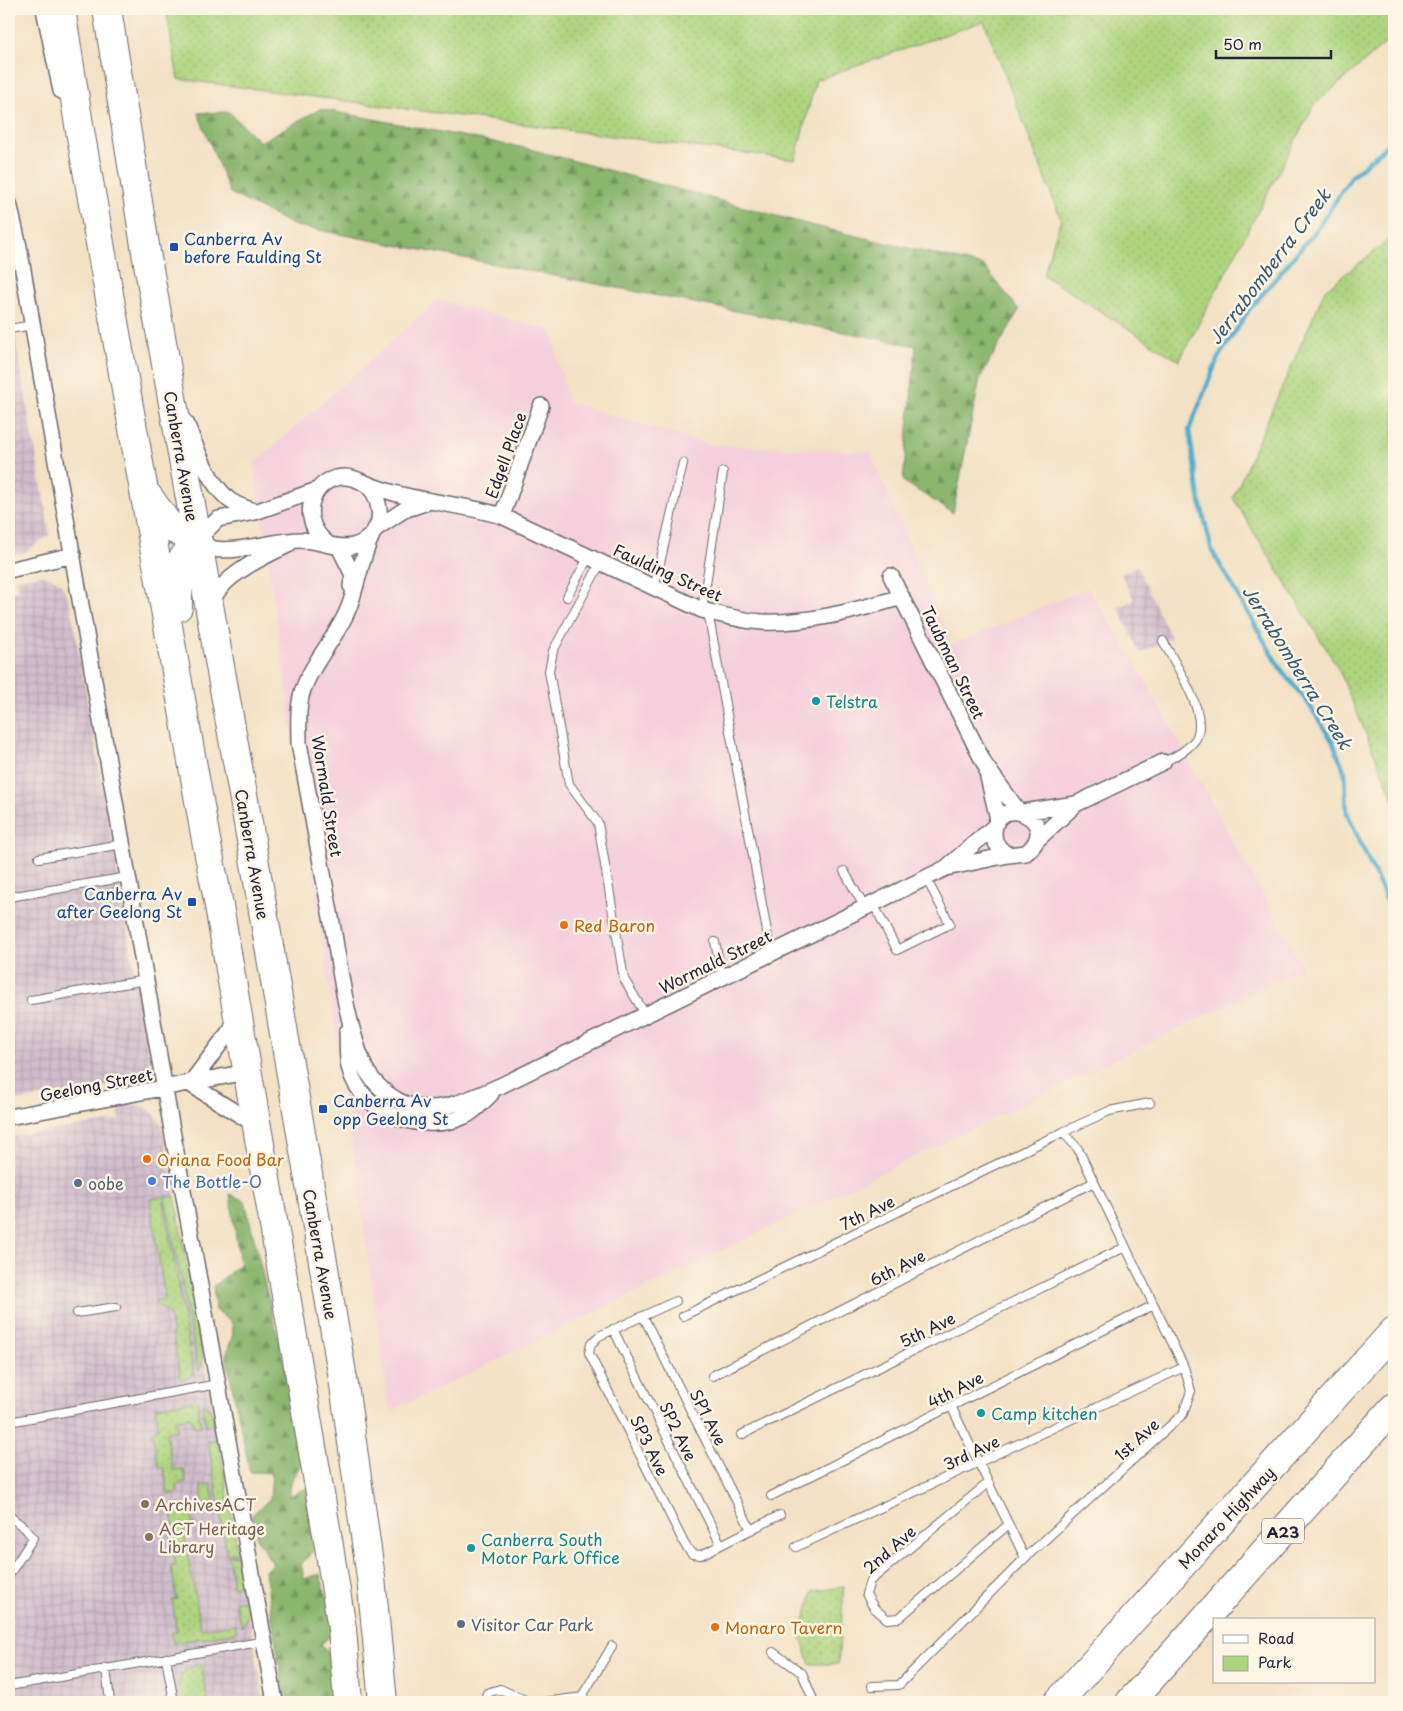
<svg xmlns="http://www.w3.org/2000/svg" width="1403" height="1711" viewBox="0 0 1403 1711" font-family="'Playpen Sans',sans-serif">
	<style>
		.built { fill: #f4cfdc }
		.industrial { fill: url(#industrial-grid) }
		.green { fill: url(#green-dots); stroke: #687b5d }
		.forest { fill: url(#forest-firs); stroke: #566c54 }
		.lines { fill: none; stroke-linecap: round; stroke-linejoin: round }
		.stream { stroke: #4fabcd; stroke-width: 4.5 }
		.lane-casing { stroke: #6b656b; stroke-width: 10 }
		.street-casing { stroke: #6b656b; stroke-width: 18 }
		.highway-casing { stroke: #6b656b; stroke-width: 30 }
		.lane { stroke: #fff; stroke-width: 8 }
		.street { stroke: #fff; stroke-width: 15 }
		.highway { stroke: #fff; stroke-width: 28 }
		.transit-dot { fill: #1a4fb4; stroke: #fcf5e5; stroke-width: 2 }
		.culture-dot { fill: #0f9aa8; stroke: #fcf5e5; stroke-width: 2 }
		.food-dot { fill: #e8710a; stroke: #fcf5e5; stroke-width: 2 }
		.shop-dot { fill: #3f7fe0; stroke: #fcf5e5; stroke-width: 2 }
		.service-dot { fill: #5c6f8a; stroke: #fcf5e5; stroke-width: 2 }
		.education-dot { fill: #8d6e63; stroke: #fcf5e5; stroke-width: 2 }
		.labels { text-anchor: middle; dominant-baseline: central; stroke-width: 5; stroke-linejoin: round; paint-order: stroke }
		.shield { fill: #fcf5e5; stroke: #63616e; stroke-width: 1 }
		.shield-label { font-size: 15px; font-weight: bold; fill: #22223b }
		.transit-label { font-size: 16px; fill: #164399; stroke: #fcf5e5; text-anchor: start }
		.street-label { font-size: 16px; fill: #22223b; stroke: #fcf5e5 }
		.culture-label { font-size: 16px; fill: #0d838f; stroke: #fcf5e5; text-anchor: start }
		.food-label { font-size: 16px; fill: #c56008; stroke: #fcf5e5; text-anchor: start }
		.shop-label { font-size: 16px; fill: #366cbe; stroke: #fcf5e5; text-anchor: start }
		.service-label { font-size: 16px; fill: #4e5e75; stroke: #fcf5e5; text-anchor: start }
		.education-label { font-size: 16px; fill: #785e54; stroke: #fcf5e5; text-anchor: start }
		.water-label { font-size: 18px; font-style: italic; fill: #345975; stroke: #fcf5e5 }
	</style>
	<defs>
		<pattern id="industrial-grid" width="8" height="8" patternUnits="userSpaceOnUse" patternTransform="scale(1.25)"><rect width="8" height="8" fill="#d0bdcc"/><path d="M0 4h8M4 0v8" fill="none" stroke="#b2a2b0"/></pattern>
		<pattern id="green-dots" width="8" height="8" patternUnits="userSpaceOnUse" patternTransform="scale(1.25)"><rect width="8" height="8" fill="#add47f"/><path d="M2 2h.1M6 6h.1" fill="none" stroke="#95b66f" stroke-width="1.8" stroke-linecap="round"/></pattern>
		<pattern id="forest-firs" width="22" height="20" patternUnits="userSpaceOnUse" patternTransform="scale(1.25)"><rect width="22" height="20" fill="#8ab66e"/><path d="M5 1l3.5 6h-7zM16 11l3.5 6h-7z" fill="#70945c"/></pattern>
	</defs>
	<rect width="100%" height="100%" fill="#fcf5e5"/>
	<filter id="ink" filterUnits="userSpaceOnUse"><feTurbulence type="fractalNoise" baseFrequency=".02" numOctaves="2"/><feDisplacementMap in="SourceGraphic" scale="10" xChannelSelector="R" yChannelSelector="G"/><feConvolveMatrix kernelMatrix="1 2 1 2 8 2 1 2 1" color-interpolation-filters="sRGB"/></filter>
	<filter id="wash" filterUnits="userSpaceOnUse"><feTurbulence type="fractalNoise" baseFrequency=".0096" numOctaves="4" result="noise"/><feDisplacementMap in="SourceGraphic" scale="20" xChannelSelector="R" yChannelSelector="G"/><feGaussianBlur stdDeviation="1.12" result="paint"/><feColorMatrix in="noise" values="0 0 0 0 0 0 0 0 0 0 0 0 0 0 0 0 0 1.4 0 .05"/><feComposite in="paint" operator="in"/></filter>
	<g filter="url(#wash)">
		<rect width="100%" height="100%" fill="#f2e1c4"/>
		<!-- built -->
		<path class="built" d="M438 300 551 331 568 402 711 445 870 452 952 645 1088 588 1132 657 1303 968 390 1412 254 464Z"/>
		<!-- industrial -->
		<path class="industrial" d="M9 303 50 534 24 553 9 554Z
			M1137 566 1171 638 1140 653 1118 607 1134 600 1121 574Z
			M42 575 53 578 61 584 70 601 150 1060 143 1075 131 1082 9 1102V593L19 591 16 579Z
			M123 1104 140 1106 151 1111 161 1123 164 1133 264 1702H9V1137L120 1120 117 1105Z"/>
		<!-- green -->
		<path class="green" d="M166 9H1394V36L1314 105 1179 361 1043 275 1061 219 984 21 816 80 795 160 178 79Z
			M1394 236V800L1338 668 1233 498 1325 290Z
			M175 1196 203 1359 199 1372 165 1197Z
			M163 1197 194 1375 181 1380 169 1313 156 1304 155 1301 165 1299 150 1199Z
			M197 1400 201 1426 194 1427 190 1417 175 1420 177 1430 166 1433 173 1470 183 1469 186 1482 176 1484 178 1493 168 1494 164 1468H159L152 1432 159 1427 155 1407Z
			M204 1403 212 1412 215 1424 206 1425 202 1406Z
			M218 1439 238 1552 227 1554 208 1441Z
			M211 1484 214 1502 204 1504 201 1486Z
			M180 1504 181 1512 191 1511 193 1525 183 1527 201 1629 235 1624 237 1631 233 1633 173 1643 171 1633 177 1632 172 1600 177 1599 171 1567 176 1565 170 1533 175 1532 170 1505Z
			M235 1555 238 1556 244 1585 233 1587 228 1556Z
			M844 1587 838 1664H810L800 1634 813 1591Z
			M246 1600 248 1615 242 1627 235 1602Z
			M201 1664 208 1702H180C176 1683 179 1668 201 1664Z"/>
		<!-- forest -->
		<path class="forest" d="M320 109 530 149 810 225 984 266 1019 310 980 378 953 513 903 481 916 346 293 225 230 193 198 113 229 112 260 142Z
			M230 1194 245 1201 306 1456 292 1479 289 1496 307 1488 313 1551 301 1564 304 1579 320 1574 336 1631 321 1644 336 1660 337 1702H285L265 1571 273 1564 257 1539 252 1515 270 1499 272 1473 250 1472 226 1356 233 1334 232 1323 215 1309 213 1286 240 1265Z"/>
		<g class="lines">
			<!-- stream -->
			<path class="stream" d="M1394 139 1351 177 1318 228 1249 310 1218 358 1189 430 1199 497 1212 551 1280 668 1308 703 1333 742 1345 773 1347 813 1394 916"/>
		</g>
	</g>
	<g filter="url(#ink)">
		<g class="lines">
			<!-- lane casing -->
			<g class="lane-casing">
				<path id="lane" d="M9 329 33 325
					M601 562 553 651 549 671 569 784 598 823 624 979 645 1014
					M654 589 683 463
					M567 597 589 556
					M702 610 723 472
					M708 612 771 953
					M1163 641C1175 664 1211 716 1195 740 1187 751 1175 757 1163 762
					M39 858 123 844
					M844 871 865 908
					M9 897 128 877
					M873 903 897 950 950 924 926 878
					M715 942 722 977
					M31 1000 146 980
					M676 1301 599 1336 591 1344 589 1353 685 1545 692 1554 701 1555 780 1515
					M77 1313 116 1307
					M643 1316 751 1530
					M683 1316 1063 1132 1109 1111 1150 1103
					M613 1329 721 1545
					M712 1376 1094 1182
					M951 1406 1025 1558
					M9 1422 218 1384
					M741 1435 1125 1247
					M988 1483 870 1581 866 1594 874 1608 887 1619 899 1618 1008 1525
					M771 1496 1152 1306
					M9 1516 25 1528 33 1538 9 1575
					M796 1547 1184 1367
					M773 1652 802 1673 814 1702
					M166 1658 174 1702
					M106 1668 110 1702
					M9 1686 265 1641
					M872 1686 899 1685 1025 1558 1183 1414 1191 1391 1184 1367 1078 1149 1063 1132
					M484 1702 487 1693 500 1689 530 1702
					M544 1702 583 1697
					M581 1702 584 1693 612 1646"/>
			</g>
			<!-- street casing -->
			<g class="street-casing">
				<path id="street" d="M44 9 61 91
					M9 203 19 247 167 1102 275 1702
					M186 423C197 449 206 478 227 498 234 505 245 508 255 511
					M363 482C407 502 456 502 502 516L702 610C722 615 741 621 762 622 810 624 856 610 902 597
					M317 490 255 512 218 519 197 540C203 543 208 547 214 549 239 553 275 540 301 540 317 540 339 550 353 546 369 542 382 527 379 510 378 498 372 487 362 482 323 461 289 512 327 543
					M502 516 541 406
					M375 529 404 510 428 502
					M372 535C361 558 358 583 349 607 338 636 315 658 304 687 297 704 299 725 299 743 311 807 322 870 334 934 341 977 347 1022 363 1063 369 1079 384 1093 399 1101 432 1119 469 1099 500 1086L946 868 1008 855 1026 853C1066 820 994 790 994 834 994 844 1000 850 1008 855
					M339 547 353 575 351 586
					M9 570 73 555
					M891 576 985 765 1019 812
					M212 607C213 580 266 555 288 545
					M987 773 998 819
					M1023 812 1076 804 1163 762
					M1036 841 1076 804
					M947 867 995 826
					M347 1032C348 1044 346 1059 350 1070 362 1115 425 1135 465 1116 475 1112 483 1101 491 1094
					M190 1084 238 1020
					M190 1084 256 1125
					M9 1117 247 1072"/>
			</g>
			<!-- highway casing -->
			<g class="highway-casing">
				<path id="highway" d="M61 9 79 125 206 840 218 900 328 1540 342 1629 348 1702
					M107 9 147 258 247 817 344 1385 371 1578 383 1702
					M148 496 171 528 197 540
					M178 607V565L197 540
					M1058 1702 1394 1331
					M1130 1702 1394 1407"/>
			</g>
			<!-- lane -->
			<use href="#lane" class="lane"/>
			<!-- street -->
			<use href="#street" class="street"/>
			<!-- highway -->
			<use href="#highway" class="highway"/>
		</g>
	</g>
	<!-- markers -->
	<g class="transit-dot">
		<rect x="169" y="242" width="10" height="10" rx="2.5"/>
		<rect x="187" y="897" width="10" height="10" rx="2.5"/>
		<rect x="318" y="1104" width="10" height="10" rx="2.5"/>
	</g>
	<g class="culture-dot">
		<circle cx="816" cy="701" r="5"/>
		<circle cx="981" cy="1413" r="5"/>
		<circle cx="471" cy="1548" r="5"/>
	</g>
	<g class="food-dot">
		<circle cx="564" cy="925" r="5"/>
		<circle cx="147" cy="1159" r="5"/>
		<circle cx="715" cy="1627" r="5"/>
	</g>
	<circle class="shop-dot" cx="152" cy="1181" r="5"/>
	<g class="service-dot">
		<circle cx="78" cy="1183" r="5"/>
		<circle cx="461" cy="1624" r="5"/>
	</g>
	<g class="education-dot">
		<circle cx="145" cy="1504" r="5"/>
		<circle cx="149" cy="1537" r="5"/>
	</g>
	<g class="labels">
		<!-- shield labels -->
		<rect class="shield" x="1262" y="1518.5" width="42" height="25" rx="4"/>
		<g class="shield-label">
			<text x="1283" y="1531">A23</text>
		</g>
		<!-- transit labels -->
		<g class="transit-label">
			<text x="184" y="238">Canberra Av<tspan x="184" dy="18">before Faulding St</tspan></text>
			<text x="182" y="893" text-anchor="end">Canberra Av<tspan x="182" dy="18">after Geelong St</tspan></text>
			<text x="333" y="1100">Canberra Av<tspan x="333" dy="18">opp Geelong St</tspan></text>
		</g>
		<!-- street labels -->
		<g class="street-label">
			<text transform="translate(505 455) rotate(-70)">Edgell Place</text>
			<text transform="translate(182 456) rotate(80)">Canberra Avenue</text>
			<text transform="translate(668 572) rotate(24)">Faulding Street</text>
			<text transform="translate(954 662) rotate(64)">Taubman Street</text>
			<text transform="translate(328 796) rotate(81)">Wormald Street</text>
			<text transform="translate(253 854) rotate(80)">Canberra Avenue</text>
			<text transform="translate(715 961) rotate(-26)">Wormald Street</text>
			<text transform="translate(96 1084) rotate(-11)">Geelong Street</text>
			<text transform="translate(867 1212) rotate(-26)">7th Ave</text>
			<text transform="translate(321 1254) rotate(80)">Canberra Avenue</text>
			<text transform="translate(897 1267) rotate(-27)">6th Ave</text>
			<text transform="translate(927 1329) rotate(-26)">5th Ave</text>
			<text transform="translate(955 1389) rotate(-27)">4th Ave</text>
			<text transform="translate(709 1417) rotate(63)">SP1 Ave</text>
			<text transform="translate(679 1431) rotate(64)">SP2 Ave</text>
			<text transform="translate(1136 1439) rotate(-42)">1st Ave</text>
			<text transform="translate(650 1445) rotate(64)">SP3 Ave</text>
			<text transform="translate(971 1452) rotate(-25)">3rd Ave</text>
			<text transform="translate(1226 1517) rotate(-47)">Monaro Highway</text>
			<text transform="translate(889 1549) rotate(-41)">2nd Ave</text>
		</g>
		<!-- culture labels -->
		<g class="culture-label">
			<text x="826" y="701">Telstra</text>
			<text x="991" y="1413">Camp kitchen</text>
			<text x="481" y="1539">Canberra South<tspan x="481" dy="18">Motor Park Office</tspan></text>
		</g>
		<!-- food labels -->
		<g class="food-label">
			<text x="574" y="925">Red Baron</text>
			<text x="157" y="1159">Oriana Food Bar</text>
			<text x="725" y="1627">Monaro Tavern</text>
		</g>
		<!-- shop labels -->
		<g class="shop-label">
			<text x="162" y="1181">The Bottle-O</text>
		</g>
		<!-- service labels -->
		<g class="service-label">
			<text x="88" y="1183">oobe</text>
			<text x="471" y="1624">Visitor Car Park</text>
		</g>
		<!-- education labels -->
		<g class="education-label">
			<text x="155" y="1504">ArchivesACT</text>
			<text x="159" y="1528">ACT Heritage<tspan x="159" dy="18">Library</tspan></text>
		</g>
		<!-- water labels -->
		<g class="water-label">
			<text transform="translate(1269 266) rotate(-53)">Jerrabomberra Creek</text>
			<text transform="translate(1298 667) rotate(58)">Jerrabomberra Creek</text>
		</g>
	</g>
	<!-- margin -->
	<rect width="1403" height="1711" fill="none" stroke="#fcf5e5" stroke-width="30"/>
	<!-- legend -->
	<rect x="1213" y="1618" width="162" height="65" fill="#fcf5e5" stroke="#a5a1a1"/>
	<rect x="1223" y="1635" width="25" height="8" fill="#ffffff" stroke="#a5a1a1"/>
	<text x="1258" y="1644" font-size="15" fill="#22223b">Road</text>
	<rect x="1223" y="1656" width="25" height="15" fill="#add47f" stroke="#a5a1a1"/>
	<text x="1258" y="1668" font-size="15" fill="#22223b">Park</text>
	<!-- scale -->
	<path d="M1216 50v8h115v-8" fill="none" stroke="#22223b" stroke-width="2.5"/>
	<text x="1223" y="50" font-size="15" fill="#22223b" stroke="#fcf5e5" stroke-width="4" paint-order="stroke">50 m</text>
</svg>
